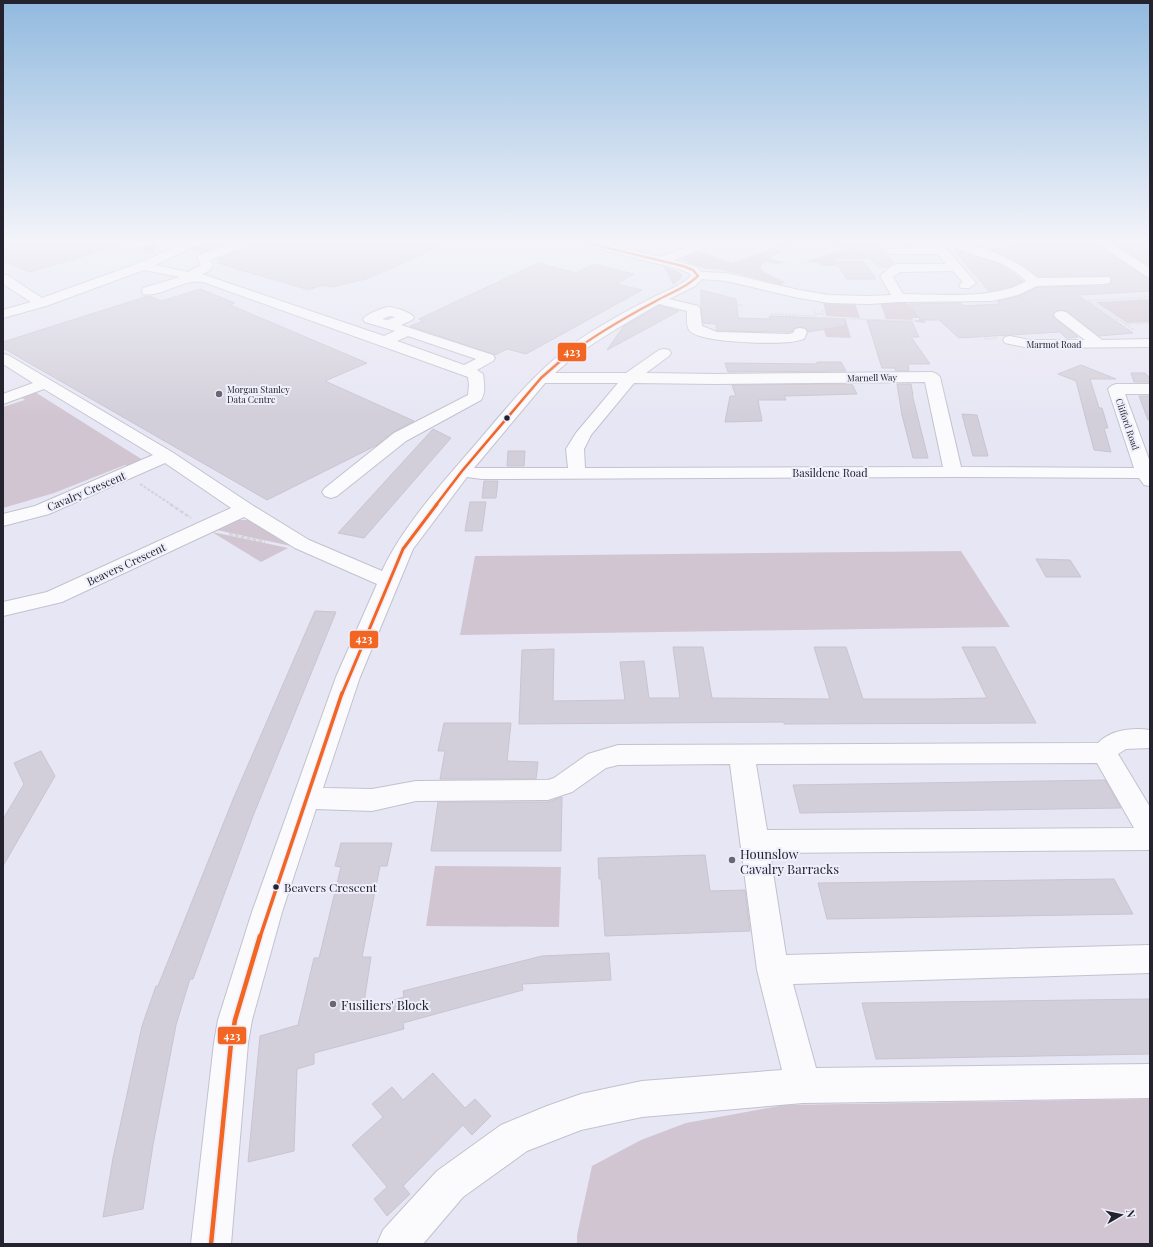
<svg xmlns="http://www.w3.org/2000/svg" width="1153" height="1247" viewBox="0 0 1153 1247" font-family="'Playfair Display',serif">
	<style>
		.green { fill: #d1c5d1 }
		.building { fill: #d3cfda; stroke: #c9c4d0 }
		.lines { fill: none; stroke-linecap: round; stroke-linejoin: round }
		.minor-tunnel { stroke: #c0bfcc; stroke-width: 13; stroke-dasharray: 13 6; stroke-linecap: butt }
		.minor-casing { stroke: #c2c2ce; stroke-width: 2 }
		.path-far2 { stroke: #d4d4d8; stroke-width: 1.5; stroke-dasharray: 2.5 1; stroke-linecap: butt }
		.path-far1 { stroke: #d4d4d8; stroke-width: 2; stroke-dasharray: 3 1.5; stroke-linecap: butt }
		.path { stroke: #d4d4d8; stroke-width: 2.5; stroke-dasharray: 4 2; stroke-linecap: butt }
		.minor { fill: #fbfbfd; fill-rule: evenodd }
		.bus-1-far4-casing { stroke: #efeffc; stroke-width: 4 }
		.bus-1-far3-casing { stroke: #efeffc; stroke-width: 5 }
		.bus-1-far2-casing { stroke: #efeffc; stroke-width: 6 }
		.bus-1-far1-casing { stroke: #efeffc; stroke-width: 6 }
		.bus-1-casing { stroke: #efeffc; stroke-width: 8 }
		.bus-1-far4 { stroke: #f26522; stroke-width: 2 }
		.bus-1-far3 { stroke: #f26522; stroke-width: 2.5 }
		.bus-1-far2 { stroke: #f26522; stroke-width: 3 }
		.bus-1-far1 { stroke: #f26522; stroke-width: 3.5 }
		.bus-1 { stroke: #f26522; stroke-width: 4.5 }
		.poi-dot { fill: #686773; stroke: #efeffc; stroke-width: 1.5 }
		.bus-dot { fill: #23222e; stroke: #efeffc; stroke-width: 1.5 }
		.labels { text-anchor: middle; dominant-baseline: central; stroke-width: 4; stroke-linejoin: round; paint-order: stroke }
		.far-street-label { font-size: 9px; fill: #23222e; stroke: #efeffc }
		.far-poi-label { font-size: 9px; fill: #23222e; stroke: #efeffc; text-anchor: start }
		.street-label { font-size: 11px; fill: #23222e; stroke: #efeffc }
		.near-bus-label { font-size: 12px; fill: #23222e; stroke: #efeffc; text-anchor: start }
		.near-poi-label { font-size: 13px; fill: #23222e; stroke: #efeffc; text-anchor: start }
		.line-badge { stroke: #efeffc; stroke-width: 1.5 }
		.badge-label { font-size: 11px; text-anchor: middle; font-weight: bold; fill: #fff }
	</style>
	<rect width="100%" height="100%" fill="#e7e6f4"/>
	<!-- green -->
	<path class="green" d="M788 242H798L776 250 782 252 770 258 786 263 774 264 766 262 761 265V268L764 272 785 282 780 285 718 269H705L680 259 681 257 696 250 733 263Z
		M824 242H855L869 259H834L837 266H820L819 263 804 262 845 249Z
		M664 267 677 271 683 275 681 279 673 285Z
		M1150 299V322L1127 323 1095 302Z
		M823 302 855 303 860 318 826 316Z
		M880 303H907L926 323 916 322V320H919V318H912L913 320 886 319Z
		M821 319 846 320 851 338 826 337Z
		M35 392 146 462 133 469 125 465 54 493 3 508V407L25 400 20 396Z
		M233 520H250L291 544V546L212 529Z
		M212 532 288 548 261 562Z
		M961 551 1010 627 460 635 475 556Z
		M435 866 561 867 559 927 426 926Z
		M1150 1099V1244H577V1235L592 1166 641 1140 686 1123 784 1105Z"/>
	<!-- building -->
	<path class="building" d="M3 242H118V246L30 272 3 261Z
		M203 242H228V244L201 253 191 250 201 245Z
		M256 242H446L413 259 366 279 332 287 322 285 309 290 217 263 223 260 218 259 254 245Z
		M857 242H875L893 263 888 267H878Z
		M1078 242H1094L1145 277 1150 278V291L1078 295 1133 333 1099 336 1067 311 1061 310 1055 311 1053 316 1078 337 1066 338 1060 332 959 338 939 320H921L909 304 961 303 963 306 999 304 998 301 1019 296 1037 287 1105 286 1110 284 1112 279 1109 276H1038L1019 263 989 249 1082 244Z
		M1112 242H1150V266Z
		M954 250H958L999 264 1023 281 1013 286 989 291 962 260H963Z
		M835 261H863L876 279H847Z
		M538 263 576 273 594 264 634 274 616 284 642 290 526 354 507 349 495 355 410 326 423 321 419 319Z
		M200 289 235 303 230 305 367 363 325 381 414 421 393 432 377 445 267 500 3 348V342L148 296 162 301Z
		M701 290 736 299 738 318 770 319 769 316 845 319V326L808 332 805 328 800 327 795 328 792 332H789L717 331 716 324 703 323 701 307Z
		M659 306 679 311 607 350 623 327Z
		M867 320 912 322 919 337H911L930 364H908L909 371H896L895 368H882Z
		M817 362H841L846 371 728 372 725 363 817 364Z
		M1081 365 1116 379H1090L1099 408H1102L1108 428H1104L1111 452 1094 450 1076 381 1058 374Z
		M1131 373H1145L1150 378V382H1134Z
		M852 384 857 394 784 396 786 400H758L762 421 725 422 730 396H736L732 385Z
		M897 384H911L913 395 912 394 928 458H913L902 415Z
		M1139 396H1150V420H1148Z
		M962 414 977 415 988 456H973Z
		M433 429 451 438 364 538 338 533Z
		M508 451H525L524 466H507Z
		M484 481H498L496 498H482Z
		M470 502H486L482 531H465Z
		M1036 559 1070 560 1081 577H1046Z
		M315 611 336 612 253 816 193 979H190L176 1025 153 1145 143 1209 103 1217 113 1158 142 1026 156 986H158L234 797Z
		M673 647H703L712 698 830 699 814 647H846L863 699H936L987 698 962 647H995L1036 723 784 724V722L519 724 522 650 554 649 553 701 625 700 620 662 644 661 649 698H680Z
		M444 723H511L507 761 538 762 536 779H440L445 751H438Z
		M41 751 55 776 3 866V819L24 784 14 763Z
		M1105 780 1121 808 800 813 793 785Z
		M562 797 561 851H431L438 802H548Z
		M341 843H392L387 866H380L362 957H371L363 1009 404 997 403 991 542 956 609 953 611 980 522 984 523 990 403 1023 404 1029 314 1053V1064L297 1069 294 1151 248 1162 260 1036 298 1025 314 958H319L341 867 335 866Z
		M705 855 710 891 745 890 750 931 605 936 601 879H599L598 858Z
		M1114 879 1133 914 827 919 818 883Z
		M1150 999V1054L876 1059 862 1003Z
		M433 1073 465 1108 475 1099 491 1116 472 1135 463 1125 403 1186 410 1194 387 1216 374 1199 387 1187 352 1145 383 1117 372 1104 392 1087 403 1100Z"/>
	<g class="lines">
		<!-- minor-tunnel -->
		<path class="minor-tunnel" d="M144 244 155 247"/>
		<!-- minor casing -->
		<g class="minor-casing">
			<path id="minor" d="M133 242H148L150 244 148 246C143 248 137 247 133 242Z
				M187 242H202L200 244 155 265 188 272 201 265 197 258 199 255 238 242H255L253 244 210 260 213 265 209 271 202 274 384 336 395 331 365 322 363 319C367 314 383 307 390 307 396 308 410 312 414 317L412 320 401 325 493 355 495 358 493 361 477 370 483 374C484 383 486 392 481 400L406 441 337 496 331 498 325 496 322 492 325 488 394 433 468 395 469 385 468 377 203 282C183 278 161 298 143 294L142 291 143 288 180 277 144 270 46 306 3 318V310L31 302 3 284V274L7 275 42 298 139 263ZM390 316 395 317 388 320 382 319ZM408 336 476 359 464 365 397 341Z
				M577 242H597L661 257 699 242H715L713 244 674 260 697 267 701 272 726 273 799 290 829 295 869 296 891 295 880 276 893 265 897 264H946L937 254H892L888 253 886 251 888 249 931 247 927 242H939L946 248 976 283 969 288H961L959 285 963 282 953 271 900 272 893 277 903 294C940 294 995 300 1026 281 1019 274 1010 268 1000 263 989 259 954 250 948 242 976 242 1017 259 1037 278L1109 277 1111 280 1109 283 1105 284 1037 286 1018 295 992 301 899 302 869 304 829 303 799 298 726 281 702 279 695 286 669 299 698 306 700 309 702 326 717 332 789 334 793 333 795 329 800 328 805 329 807 332 804 339C799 340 794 342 789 342 772 344 698 343 689 330 686 325 687 317 687 311L659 304C623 325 586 345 555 373H626L659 350 664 349 669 350 671 353 669 356 646 373 715 374 932 372 937 374 940 377 961 467 1134 468 1108 389 1111 386 1116 384H1150V394H1125L1150 462V486L1144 485 1139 478 953 477 482 479 467 477 413 549 360 677 323 788 372 789 416 781 548 780 554 778 588 754 618 745 1098 743C1110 730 1133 727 1150 730V748L1126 749 1118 754 1150 807V850L770 853 786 955 1150 945V973L793 984 816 1068 1150 1064V1098L803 1103 642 1117 581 1130 527 1151 463 1197 423 1244H377L383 1230 437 1171 501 1125 547 1106 581 1094 642 1081 782 1070 757 970 730 764 618 765 606 768 572 792 548 800 416 801 372 811 316 809 282 912 252 1020 248 1043 231 1244H191L214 1043 218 1020 252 912 336 677 377 584 295 548 244 517 62 602 3 616V602L47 592 231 508 165 463 49 514 3 526V514L35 506 153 455 44 389 3 404V394L33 383 3 364V354L8 355 172 452 252 505 309 540 382 571C402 527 443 482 475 445 509 405 541 364 586 335 607 322 630 309 652 298 665 291 681 286 691 276L689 273 679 269 579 244ZM925 382 943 467 585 468 584 449 591 435 634 383 715 384ZM545 383H618L576 433 566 449 568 468H474ZM1097 763 1134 828 767 830 756 764Z
				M1095 242H1109L1150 268V277L1146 276Z
				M1061 311 1066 312 1102 340 1150 339V347L1029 348 1005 343 1003 340 1005 337 1010 336 1029 340H1085L1056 318 1054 315 1056 312Z"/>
		</g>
		<!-- path-far2 -->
		<path class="path-far2" d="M1068 242 1103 264
			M1131 242 1141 248
			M1137 248H1150
			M1089 267 1086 266 1111 264
			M1090 301 1134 330
			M1067 302 1150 297
			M1023 304 1054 303
			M998 308 1014 321 1028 320 1041 330
			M822 310 824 318 915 321 914 320
			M971 310 974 314 965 320 986 339 997 338
			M771 314 815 316 814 309
			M815 314H823
			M709 317 730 318V315H733V305H743
			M1093 322 1118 320
			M1125 324 1150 323"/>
		<!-- path-far1 -->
		<path class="path-far1" d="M140 484 172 505"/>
		<!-- path -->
		<path class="path" d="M170 504 191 518
			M229 534 265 542"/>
		<!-- minor -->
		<use href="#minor" class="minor"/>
		<!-- bus-1-far4 casing -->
		<g class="bus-1-far4-casing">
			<path id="bus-1-far4" d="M564 358C593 336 624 318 656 301 670 293 686 288 698 276L693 270 683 266 583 242"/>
		</g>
		<!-- bus-1-far3 casing -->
		<g class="bus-1-far3-casing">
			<path id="bus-1-far3" d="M436 505 462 471 541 378 565 357"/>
		</g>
		<!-- bus-1-far2 casing -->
		<g class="bus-1-far2-casing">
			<path id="bus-1-far2" d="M342 694 403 549 437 504"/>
		</g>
		<!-- bus-1-far1 casing -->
		<g class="bus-1-far1-casing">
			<path id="bus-1-far1" d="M260 937 342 693"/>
		</g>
		<!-- bus-1 casing -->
		<g class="bus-1-casing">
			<path id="bus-1" d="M211 1244 231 1043 235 1020 260 936"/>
		</g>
		<!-- bus-1-far4 -->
		<use href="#bus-1-far4" class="bus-1-far4"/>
		<!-- bus-1-far3 -->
		<use href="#bus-1-far3" class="bus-1-far3"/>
		<!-- bus-1-far2 -->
		<use href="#bus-1-far2" class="bus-1-far2"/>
		<!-- bus-1-far1 -->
		<use href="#bus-1-far1" class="bus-1-far1"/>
		<!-- bus-1 -->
		<use href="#bus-1" class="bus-1"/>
	</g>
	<!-- sky -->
	<linearGradient id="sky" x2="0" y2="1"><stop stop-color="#91badf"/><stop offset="0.58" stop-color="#f4f4fa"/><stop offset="1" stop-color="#f4f4fa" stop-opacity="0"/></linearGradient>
	<rect width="1153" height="416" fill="url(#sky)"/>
	<!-- markers -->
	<g class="poi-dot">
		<circle cx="219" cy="394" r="4"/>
		<circle cx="732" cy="860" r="4"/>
		<circle cx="333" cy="1004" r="4"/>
	</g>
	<g class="bus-dot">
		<circle cx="507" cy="418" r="3.5"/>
		<circle cx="276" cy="887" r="3.5"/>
	</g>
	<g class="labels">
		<!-- far-street labels -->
		<g class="far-street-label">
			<text x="1054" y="344">Marmot Road</text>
			<text transform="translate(872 377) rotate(-1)">Marnell Way</text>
			<text transform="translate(1128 424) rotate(71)">Clifford Road</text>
		</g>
		<!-- far-poi labels -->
		<g class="far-poi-label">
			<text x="227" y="389">Morgan Stanley<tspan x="227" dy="10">Data Centre</tspan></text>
		</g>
		<!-- street labels -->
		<g class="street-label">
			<text x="830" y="472">Basildene Road</text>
			<text transform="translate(86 491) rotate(-23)">Cavalry Crescent</text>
			<text transform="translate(126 564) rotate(-25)">Beavers Crescent</text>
		</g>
		<!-- near-bus labels -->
		<g class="near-bus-label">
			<text x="284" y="887">Beavers Crescent</text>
		</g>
		<!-- near-poi labels -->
		<g class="near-poi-label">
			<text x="740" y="853">Hounslow<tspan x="740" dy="15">Cavalry Barracks</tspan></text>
			<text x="341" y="1004">Fusiliers' Block</text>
		</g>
	</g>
	<g class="line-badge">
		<rect x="557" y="342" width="30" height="20" rx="4" fill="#f26522"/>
		<rect x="349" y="630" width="30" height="19" rx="4" fill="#f26522"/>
		<rect x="217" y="1026" width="30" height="19" rx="4" fill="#f26522"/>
	</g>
	<g class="badge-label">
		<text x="572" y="356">423</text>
		<text x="364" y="643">423</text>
		<text x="232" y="1040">423</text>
	</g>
	<!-- border -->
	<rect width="1153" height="1247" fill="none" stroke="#23222e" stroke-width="8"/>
	<!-- north arrow -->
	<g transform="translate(1121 1215) rotate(81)" stroke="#efeffc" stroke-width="3" paint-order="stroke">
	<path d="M0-3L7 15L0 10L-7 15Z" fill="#23222e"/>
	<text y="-6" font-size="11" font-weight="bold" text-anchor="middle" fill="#23222e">N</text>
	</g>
</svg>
